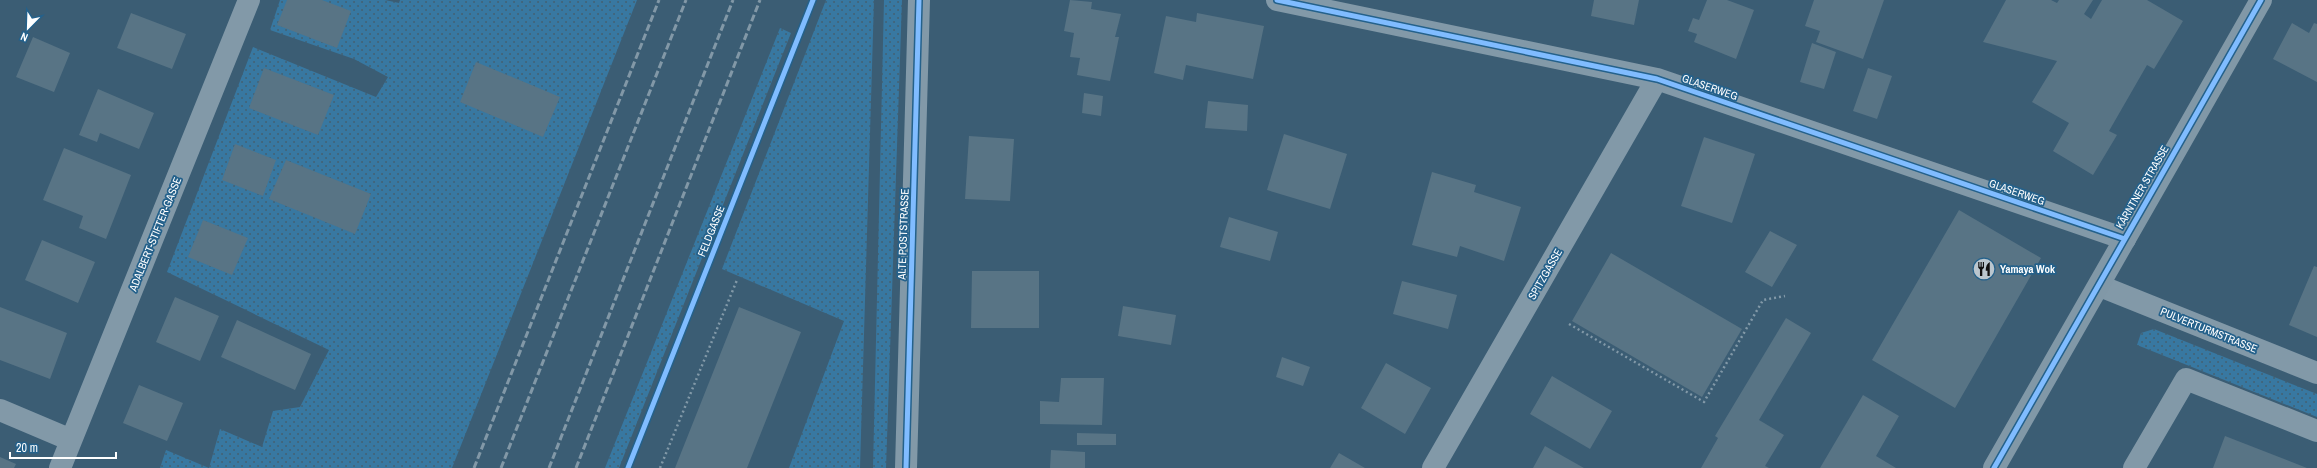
<svg xmlns="http://www.w3.org/2000/svg" width="2317" height="468" viewBox="0 0 2317 468" font-family="'Archivo Narrow',sans-serif">
	<style>
		.green { fill: url(#green-dots) }
		.building { fill: #587485 }
		.lines { fill: none; stroke-linecap: round; stroke-linejoin: round }
		.path { stroke: #8299a8; stroke-width: 2.5; stroke-dasharray: 2 3; stroke-linecap: butt }
		.minor { stroke: #8299a8; stroke-width: 22 }
		.major { stroke: #8198a7; stroke-width: 22 }
		.rail { stroke: #8298a7; stroke-width: 3; stroke-dasharray: 7 3; stroke-linecap: butt }
		.cycleway-casing { stroke: #24618b; stroke-width: 8 }
		.cycleway { stroke: #80bcff; stroke-width: 5 }
		.labels { text-anchor: middle; dominant-baseline: central; stroke-width: 3.5; stroke-linejoin: round; paint-order: stroke }
		.street-label { font-size: 11px; fill: #fff; stroke: #24618b }
		.poi-label { font-size: 11px; font-weight: bold; fill: #fff; stroke: #24618b; text-anchor: start }
	</style>
	<defs>
		<pattern id="green-dots" width="8" height="8" patternUnits="userSpaceOnUse"><rect width="8" height="8" fill="#3878a1"/><path d="M2 2h.1M6 6h.1" fill="none" stroke="#436072" stroke-width="1.8" stroke-linecap="round"/></pattern>
	</defs>
	<rect width="100%" height="100%" fill="#3b5d74"/>
	<!-- green -->
	<path class="green" d="M280 0H385L399 3 400 0H637L452 468H160L166 450 209 468 220 429 262 447 273 411 300 407 329 350 167 272 253 47 376 97 388 77 354 59 270 30Z
		M826 0H874L860 468H789L844 321 722 269Z
		M884 0H902L886 468H873Z
		M780 28 791 33 619 468H605Z
		M2154 329 2317 394V417L2137 345 2141 333Z"/>
	<!-- building -->
	<path class="building" d="M287 0H322L351 11 337 48 277 25Z
		M1070 0 1092 2 1091 9 1121 14 1115 37H1119L1110 81 1077 75 1080 58 1070 57 1074 33 1064 31Z
		M1594 0H1639L1634 25 1591 16Z
		M1707 0H1727L1754 10 1736 59 1694 42 1697 34 1688 31 1693 18 1699 20Z
		M1814 0H1884L1863 59 1816 42 1820 31 1805 26Z
		M2006 0H2051L2057 3 2059 0H2093L2084 14 2091 19 2102 0H2147L2183 21 2154 69 2147 65 2109 131 2117 135 2093 175 2053 151 2069 123 2032 102 2057 61 1983 42Z
		M131 13 186 34 172 69 117 48Z
		M1197 13 1264 26 1253 79 1186 65 1183 80 1154 73 1166 16 1196 22Z
		M2292 23 2309 33 2314 23 2317 24V82L2273 59Z
		M33 37 70 53 54 92 16 77Z
		M1812 43 1836 52 1824 89 1800 82Z
		M476 62 560 97 543 137 460 102Z
		M264 68 334 95 318 135 249 108Z
		M1868 68 1892 76 1877 119 1853 111Z
		M98 89 154 113 139 149 100 133 97 142 79 135Z
		M1084 93 1103 96 1101 116 1082 113Z
		M1208 101 1248 105 1247 131 1205 128Z
		M1284 134 1347 154 1330 209 1267 190Z
		M969 136 1014 139 1010 201 965 199Z
		M1704 137 1755 154 1732 223 1681 206Z
		M235 144 276 160 263 196 222 180Z
		M64 148 131 175 106 239 79 228 83 216 43 200Z
		M286 160 371 194 355 234 269 199Z
		M1432 172 1476 185 1474 192 1521 207 1504 261 1460 246 1457 257 1412 245Z
		M1959 210 2041 258 1955 408 1872 360Z
		M1229 217 1278 232 1270 261 1220 247Z
		M203 220 248 238 232 275 188 257Z
		M1770 231 1797 245 1772 287 1745 272Z
		M42 240 95 262 78 303 25 280Z
		M1611 253 1742 329 1702 397 1572 321Z
		M2314 266 2317 267V337L2289 325Z
		M972 271H1039V328H971Z
		M1402 281 1457 295 1448 329 1393 314Z
		M175 297 219 316 200 361 156 342Z
		M1123 306 1176 315 1171 345 1118 336Z
		M0 307 67 333 50 379 0 360Z
		M739 307 801 332 747 468H675Z
		M1786 318 1811 333 1759 420 1784 435 1765 466 1769 468H1701L1718 438 1715 436Z
		M237 320 311 354 295 390 221 357Z
		M1282 357 1310 367 1303 386 1276 377Z
		M1386 363 1431 388 1405 434 1361 408Z
		M1552 376 1612 411 1590 449 1530 414Z
		M1061 378H1104L1102 425 1040 424V401L1059 402Z
		M139 385 183 403 167 441 123 423Z
		M1863 395 1899 416 1876 456 1896 468H1820Z
		M1077 433 1116 434V445H1077Z
		M2225 436 2307 468H2213Z
		M1545 446 1584 468H1533Z
		M1051 450 1085 452V468H1050Z
		M1339 453 1365 468H1330Z
		M0 457 16 464 14 468H0Z"/>
	<g class="lines">
		<!-- path -->
		<path class="path" d="M1569 324 1704 402 1763 300 1785 296
			M660 468 737 280"/>
		<!-- minor -->
		<path class="minor" d="M1277 0 1657 79 2125 239
			M2100 286 2317 373
			M0 410 71 440
			M60 468 249 0
			M906 468 919 0
			M1433 468 1657 79
			M2134 468 2186 379 2317 431"/>
		<!-- major -->
		<path class="major" d="M1994 468C2084 313 2172 156 2261 0"/>
		<!-- rail -->
		<path class="rail" d="M474 468 659 0
			M501 468 686 0
			M549 468 733 0
			M576 468 760 0"/>
		<!-- cycleway casing -->
		<g class="cycleway-casing">
			<path id="cycleway" d="M1277 0 1657 79 2125 239
				M628 468 813 0
				M906 468 919 0
				M1994 468C2084 313 2172 156 2261 0"/>
		</g>
		<!-- cycleway -->
		<use href="#cycleway" class="cycleway"/>
	</g>
	<!-- icons -->
	<defs>
		<g id="restaurant-disc" transform="scale(1.15)"><circle r="9.5" fill="#bac6ce" stroke="#24618b"/><path d="M-5-6h1v4h1v-4h1v4h1v-4h1v5L-1.5 .5V6h-2V.5L-5-1ZM5-6V6H3V1.5H1.5Q1.5-4 5-6Z" fill="#111"/></g>
	</defs>
	<g fill-rule="evenodd">
		<use href="#restaurant-disc" x="1984" y="269"/>
	</g>
	<g class="labels">
		<!-- street labels -->
		<g class="street-label">
			<text transform="translate(1710 87) rotate(19)">GLASERWEG</text>
			<text transform="translate(2142 187) rotate(-60)">KÄRNTNER STRASSE</text>
			<text transform="translate(2017 192) rotate(19)">GLASERWEG</text>
			<text transform="translate(711 231) rotate(-68)">FELDGASSE</text>
			<text transform="translate(155 234) rotate(-68)">ADALBERT-STIFTER-GASSE</text>
			<text transform="translate(903 234) rotate(-88)">ALTE POSTSTRASSE</text>
			<text transform="translate(1545 274) rotate(-60)">SPITZGASSE</text>
			<text transform="translate(2209 330) rotate(22)">PULVERTURMSTRASSE</text>
		</g>
		<!-- poi labels -->
		<g class="poi-label">
			<text x="2000" y="269">Yamaya Wok</text>
		</g>
	</g>
	<!-- north arrow -->
	<g transform="translate(28 28) rotate(203)" stroke="#24618b" stroke-width="3" paint-order="stroke">
	<path d="M0-3L7 15L0 10L-7 15Z" fill="#ffffff"/>
	<text y="-6" font-size="11" font-weight="bold" text-anchor="middle" fill="#ffffff">N</text>
	</g>
	<!-- scale -->
	<path d="M10 452v6h106v-6" fill="none" stroke="#ffffff" stroke-width="2"/>
	<text x="16" y="452" font-size="12" fill="#ffffff" stroke="#24618b" stroke-width="3" paint-order="stroke">20 m</text>
</svg>
